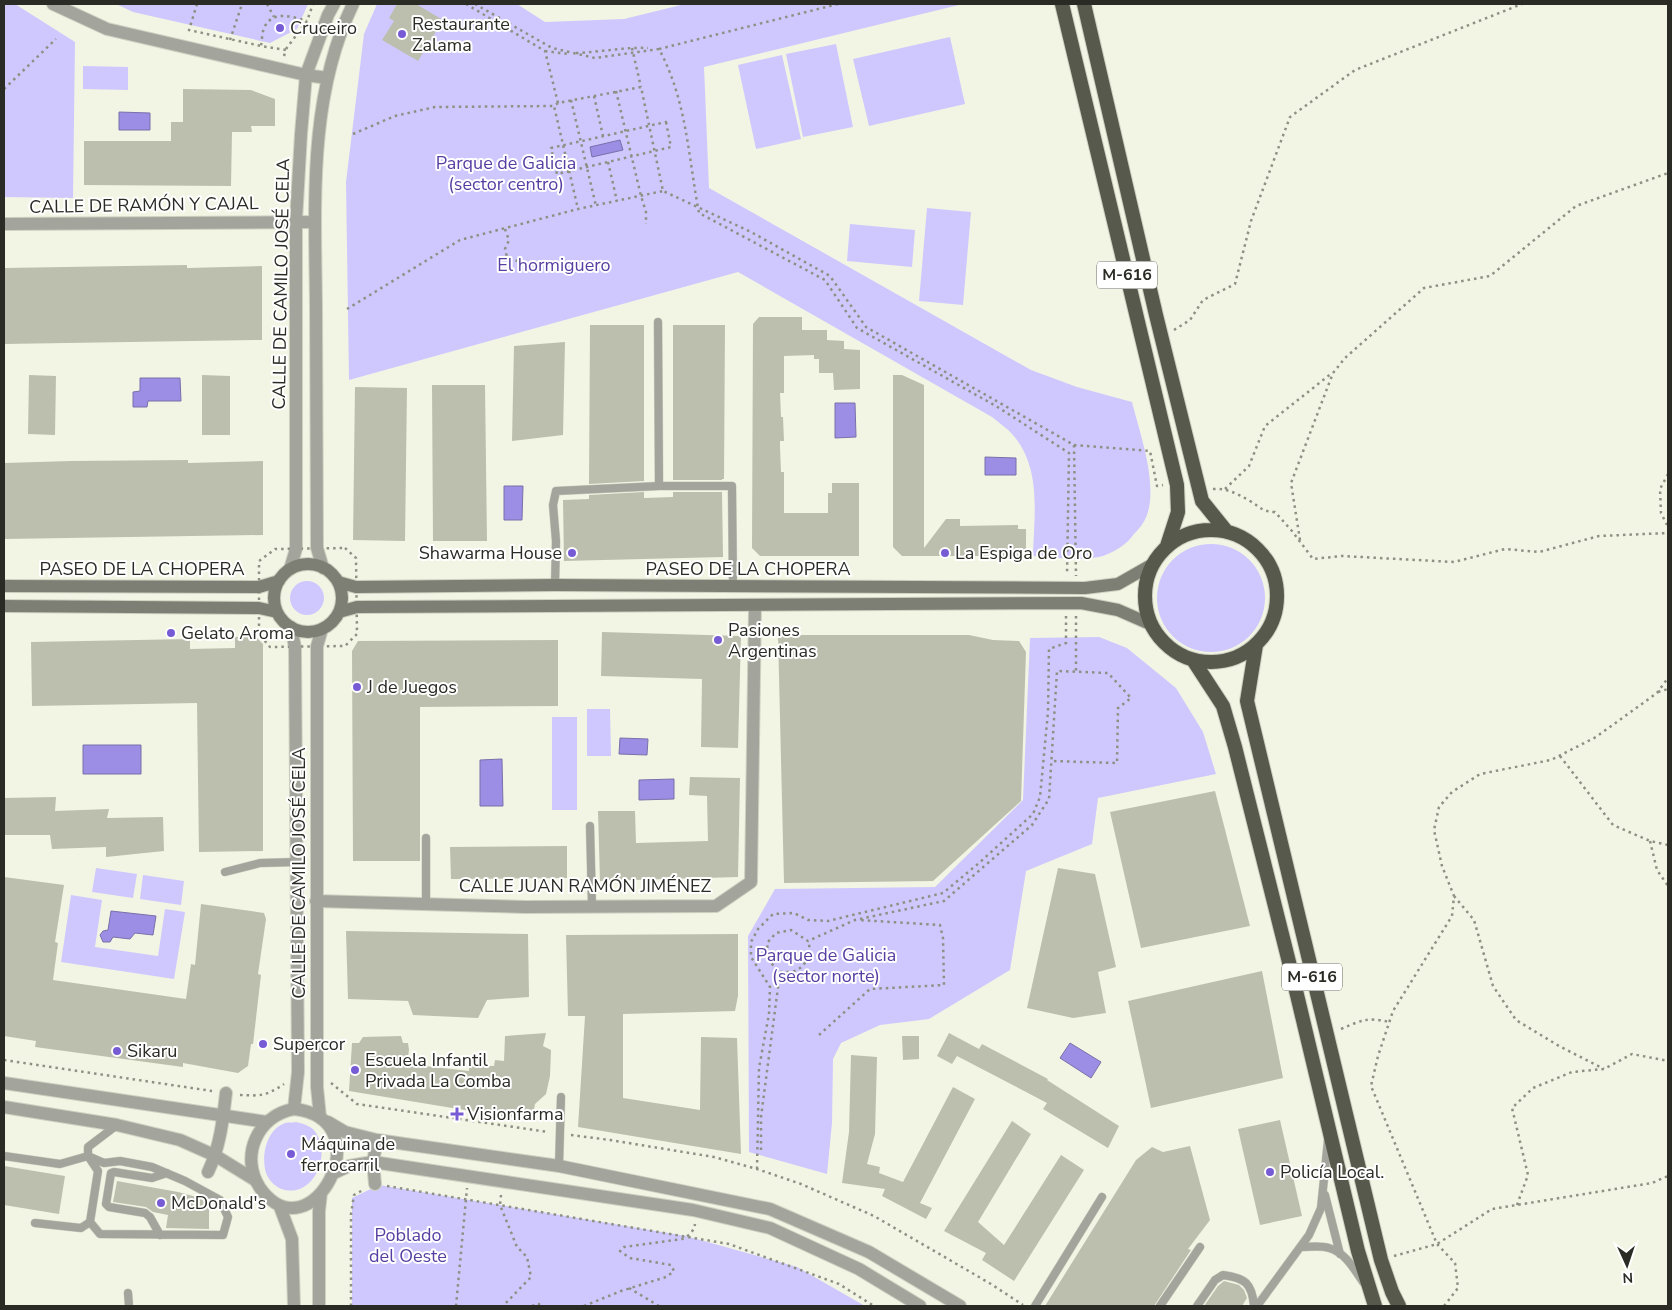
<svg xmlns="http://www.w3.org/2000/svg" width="1672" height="1310" viewBox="0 0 1672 1310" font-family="'Nunito Sans',sans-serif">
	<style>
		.green { fill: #cec8fe }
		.water { fill: #9b8ee4; stroke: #7970aa }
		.building { fill: #bcbfae }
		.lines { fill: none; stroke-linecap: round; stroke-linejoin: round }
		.service-casing { stroke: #ced1c1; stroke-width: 9 }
		.pedestrian-casing { stroke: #ced1c1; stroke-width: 14 }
		.minor-casing { stroke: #ced1c1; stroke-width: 14 }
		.tertiary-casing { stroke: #ced1c1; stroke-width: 14 }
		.secondary-casing { stroke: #ced1c1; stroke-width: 14 }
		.trunk-casing { stroke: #ced1c1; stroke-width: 16 }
		.path { stroke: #8e9084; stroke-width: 2.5; stroke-dasharray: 2.5 4; stroke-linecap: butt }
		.service { stroke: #a3a59d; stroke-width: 8 }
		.pedestrian { stroke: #a3a59d; stroke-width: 12 }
		.minor { stroke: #a3a59d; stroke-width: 12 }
		.tertiary { stroke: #a3a59d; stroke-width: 12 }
		.secondary { stroke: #7d7f74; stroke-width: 12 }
		.trunk { stroke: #57594c; stroke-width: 14 }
		.poi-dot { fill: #775bd5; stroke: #fff; stroke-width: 2 }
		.labels { text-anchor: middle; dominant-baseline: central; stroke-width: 4; stroke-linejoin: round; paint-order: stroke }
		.shield { fill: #fff; stroke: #6a6b66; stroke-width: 1 }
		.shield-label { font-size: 16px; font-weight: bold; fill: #2a2b24 }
		.poi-label { font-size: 18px; fill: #2a2b24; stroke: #fff; text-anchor: start }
		.park-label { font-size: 18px; fill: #563ea2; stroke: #fff }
		.street-label { font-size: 18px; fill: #2a2b24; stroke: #fff }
	</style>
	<rect width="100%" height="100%" fill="#f2f5e4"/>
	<!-- green -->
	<path class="green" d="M4 4H15L75 42 73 198 4 197Z
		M116 4H308L297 29 270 43 133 12Z
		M377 4H517L545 22 624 19 685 4H963L704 67 709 188 1031 370 1077 387 1132 402C1140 434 1158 483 1147 515 1144 523 1139 529 1134 534 1126 545 1116 551 1103 556 1082 562 1055 557 1033 556 1034 515 1042 469 1013 435 1007 428 999 423 992 417L738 272 349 380 346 182 364 34Z
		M950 37 965 104 869 126 853 59Z
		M836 44 853 127 803 137 786 54Z
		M782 55 801 139 756 149 738 65Z
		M83 66 128 67V90L83 89Z
		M927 208 971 212 963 305 919 301Z
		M850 224 915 230 912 267 847 261Z
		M1157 598a54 54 0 1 1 108 0a54 54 0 1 1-108 0Z
		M290 598a17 17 0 1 1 34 0a17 17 0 1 1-34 0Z
		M1099 637 1127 648 1176 688 1203 732 1216 774 1098 798 1092 844 1026 871 1010 970 929 1019 880 1025 841 1043 833 1059 832 1123 827 1174 749 1152 748 936 775 889 935 887 1023 800 1030 638Z
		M587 709H610L611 756H587Z
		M552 717H577V810H552Z
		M96 868 137 874 133 898 92 892Z
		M143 875 184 881 181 905 140 899Z
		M71 895 102 900 95 947 158 956 165 909 185 912 174 979 61 962Z
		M296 1122C304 1124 312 1126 316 1133 331 1155 314 1196 285 1190 276 1188 269 1181 266 1173 261 1156 266 1130 285 1123 288 1122 293 1123 296 1122Z
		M379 1185 686 1236 797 1267 865 1306H352V1198Z"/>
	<!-- water -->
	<path class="water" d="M119 112 150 113V130H119Z
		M620 140 623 150 592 157 590 147Z
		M140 378H180L181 401H148L147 407H133V392L140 391Z
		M835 403H855L856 437 835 438Z
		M985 457 1016 458V475H985Z
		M504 486H523L522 520H504Z
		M620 738 648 739 647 755 619 754Z
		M83 745H141V774H83Z
		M502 759 503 806H480V760Z
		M674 779V799L639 800V780Z
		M111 911 156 916 153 935 135 933 130 939 113 937 110 942H103L100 935 103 931 108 930Z
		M1070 1043 1101 1062 1091 1078 1060 1058Z"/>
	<!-- building -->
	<path class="building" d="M397 4H416L443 20 418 61 382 40 394 21 389 18Z
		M183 89 251 90 275 99V126H251L252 132H232L231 186 84 185V141H171V122H183Z
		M187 265V268L262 266V340L4 344V268Z
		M759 317H802V330H827V340L844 341V349L860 350V389L834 390 833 373H819V359H814V355L784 356V393H780L781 417H783L784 441H780V447L781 472H784V513H828V493H832V483H859V556H760L752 548 753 324Z
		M590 325H644V481L589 484Z
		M673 325H725L724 479H722V480H673Z
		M565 342 563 435 512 441 514 346Z
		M29 375 56 376 55 435 28 434Z
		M202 375 230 376V435H202Z
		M893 375H902L924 385V548L946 519H960V526L1018 525V529H1026V556H902L893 547Z
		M432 385H485L487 541H433Z
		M355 387 407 388 405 541 353 540Z
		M188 460V463L263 461V535L4 539V463L71 461Z
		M644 492V498L673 497V492H722L723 557 564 561 563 500 589 499V495Z
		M602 632 741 636 738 748 701 747 702 679 601 676Z
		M778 635H969L993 640 1019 641 1026 652 1021 801 933 881 784 883Z
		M255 636 263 644V851L199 852 197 703 32 706 31 642 190 639V649L235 648V637Z
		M558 640V706L420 707V861H353L352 651 358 641Z
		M690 777 740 778 738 877 600 881 598 811H635L636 843 708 841 707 796 689 795Z
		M1215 791 1250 926 1141 948 1110 812Z
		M56 797 55 811 109 809 107 818 163 817 164 851 106 857V847L52 849 50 835H4V798Z
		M567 846V878L451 879 450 847Z
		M1058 868 1095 874 1116 967 1098 972 1106 1013 1073 1018 1027 1008Z
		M4 877 64 885 55 942 58 943 53 980 186 999 191 964 195 965 201 904 264 913 266 919 258 974 261 975 253 1044H251L248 1066 238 1073 183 1063V1067L35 1047 36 1041 4 1036Z
		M346 931 528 934 529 997 487 1000 478 1018 413 1015 408 1001 348 999Z
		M738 934V996L735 1011 623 1014V1098L700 1110 701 1037 737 1038 741 1154 578 1127 585 1016H568L566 935Z
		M1262 971 1283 1078 1151 1108 1128 1001Z
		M546 1033 543 1046 551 1050 550 1076 546 1094 535 1104 532 1121 349 1091 352 1043H359L363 1037 401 1036 403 1043H408L409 1050 407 1064 469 1071V1065L494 1066 495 1060 504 1061 505 1036Z
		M949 1033 979 1049 982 1044 1048 1079 1047 1080 1119 1126 1108 1148 1043 1109 1047 1103 957 1056 952 1064 937 1056Z
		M902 1036H919V1059L903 1060Z
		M851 1055 877 1057 875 1134 867 1164 880 1167 879 1173 903 1182 953 1087 975 1099 920 1203 932 1208 926 1219 882 1196 885 1189 842 1183 849 1132Z
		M1280 1120 1302 1216 1260 1225 1238 1129Z
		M1012 1121 1031 1134 978 1222 1004 1245 1061 1155 1084 1170 1014 1281 982 1260 986 1253 944 1231Z
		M1190 1146 1210 1220 1188 1249 1191 1250 1154 1306H1045L1136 1160 1152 1147 1163 1152Z
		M4 1166 65 1176 59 1214 4 1205Z
		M117 1181 178 1192 208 1200 209 1201V1229L166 1228 168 1215 153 1212 146 1207 113 1202Z
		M1224 1281 1239 1285 1244 1290 1247 1298 1242 1306H1204L1218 1286Z"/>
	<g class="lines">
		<!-- service casing -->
		<g class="service-casing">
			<path id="service" d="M658 322 659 486
				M555 585 556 541 553 505 556 491 659 486H732L733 586
				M590 826 592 906
				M426 838V904
				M225 872 260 863 297 862
				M4 1156 60 1164 88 1156 104 1163 120 1161 152 1167 185 1181 220 1200 228 1217 223 1235 100 1234 90 1222
				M559 1166 561 1097
				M1325 1195 1340 1254
				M35 1223 81 1228 90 1222 98 1171 88 1156V1147L117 1125
				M160 1235 150 1217 145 1213 109 1207 106 1204 111 1173 114 1172 152 1178 167 1173
				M1301 1247C1309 1247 1321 1245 1329 1248 1346 1253 1354 1269 1363 1282
				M128 1293 129 1306
				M1035 1306 1102 1197
				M1160 1306 1200 1247
				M1197 1306 1215 1280 1223 1275C1245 1278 1252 1283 1254 1306
				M1257 1306 1309 1235 1321 1208 1328 1140"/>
		</g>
		<!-- pedestrian casing -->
		<g class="pedestrian-casing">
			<path id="pedestrian" d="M208 1172C220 1147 223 1120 226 1093
				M375 1184 373 1162 377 1140"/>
		</g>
		<!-- minor casing -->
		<g class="minor-casing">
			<path id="minor" d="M53 4 107 29 306 75 327 78
				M4 224 315 222
				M316 901 526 907 716 906 751 882 755 605
				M4 1083 267 1122
				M4 1107 117 1125 180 1140 216 1156 255 1180
				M328 1122 345 1132 377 1140 559 1166 770 1209 869 1252 960 1306
				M334 1173 349 1166 373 1162 693 1210 770 1228 859 1269 920 1306"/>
		</g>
		<!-- tertiary casing -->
		<g class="tertiary-casing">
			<path id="tertiary" d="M323 568 317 548C317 467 316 386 316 306 315 205 308 97 353 4
				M290 569 296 549V221L301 134 306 75 328 15 334 4
				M291 627 295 647 298 1072 294 1109
				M294 1109C385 1119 311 1259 260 1188 239 1156 258 1115 294 1109Z
				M320 1117 317 1087V646L322 629
				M280 1207 292 1239 294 1306
				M319 1306V1211L321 1193"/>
		</g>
		<!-- secondary casing -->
		<g class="secondary-casing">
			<path id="secondary" d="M274 598a34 34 0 1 1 68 0a34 34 0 1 1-68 0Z
				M338 582 356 587 555 585 1085 588 1118 584 1153 564
				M4 586 259 587 279 581
				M4 606 259 608 277 612
				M339 612 357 607 1081 603 1118 610 1150 624"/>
		</g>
		<!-- trunk casing -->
		<g class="trunk-casing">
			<path id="trunk" d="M1062 4 1177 485 1178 512 1167 546
				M1084 4 1156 315 1202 501 1227 532
				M1145 596a66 66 0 1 1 132 0a66 66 0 1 1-132 0Z
				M1256 645 1247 701 1381 1260 1392 1292 1399 1306
				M1193 660 1223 706 1235 747 1293 978 1358 1251 1375 1306"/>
		</g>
		<!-- path -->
		<path class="path" d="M197 4 189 30 261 46
			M267 4 274 17
			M466 4 545 51 558 103 641 87 663 191 751 232 830 276 866 327 1074 445 1076 576
			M475 4 552 48 595 58 659 49C687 101 688 156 699 213L825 280 857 328 996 406 1069 453 1067 575
			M230 40 242 4
			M632 48 641 87
			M286 49 307 21 313 4
			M659 49 838 4
			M545 51 568 54
			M576 53C600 52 624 47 648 48
			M284 56 286 50 261 46C262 40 262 31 265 26 274 10 293 17 307 21
			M4 89 56 39
			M616 91 641 196 646 212V224
			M594 96 603 136
			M571 100 596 206
			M558 103 554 106 578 209
			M666 122 671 147 557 174 551 148Z
			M353 134 395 116 435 107 554 106
			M608 162 617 201
			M505 229 509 240 505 249 507 257 517 261
			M347 309 460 240 578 209 663 191
			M1174 330 1190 320 1203 300 1235 284 1251 221 1290 117 1355 70 1522 4
			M1074 445 1150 451 1157 486 1163 485
			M1668 474 1660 489 1661 513 1668 527
			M1213 489C1227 488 1238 494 1250 501 1260 507 1263 512 1275 512L1292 531 1313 559 1342 556 1454 562 1505 549 1539 552 1599 536 1668 533
			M1225 489 1249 466 1265 426 1332 373
			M1300 540 1291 483 1333 373 1345 358 1424 288 1490 276 1576 206 1668 173
			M345 548 356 558 357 634 345 646 270 647 259 634V561L275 549Z
			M1076 616V672
			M1658 692 1668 689
			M1560 756 1613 825 1650 841 1668 845
			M1650 841 1657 870 1668 886
			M1454 896 1474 920 1493 986 1516 1020 1559 1046 1604 1069
			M780 972C798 973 802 969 811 953L808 941
			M1341 1029C1362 1020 1367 1017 1390 1022
			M819 1035 870 989 944 985 943 938 940 925 859 920
			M4 1060 212 1091
			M331 1083 357 1104 548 1132
			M240 1095C261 1096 266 1096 284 1084
			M571 1135 610 1140 714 1157 757 1169 801 1184 874 1216 991 1284 1023 1305
			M761 1150V1117L780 972 769 961 767 943 776 933 791 930 808 941 855 920 944 901 1032 825 1049 799 1057 671 1108 673 1131 698 1118 708 1117 763 1051 761
			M757 1169 759 1068 769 1014 770 987 751 957V942L758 929 773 914 794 913 808 920 828 921 943 893 979 863 1033 814 1040 797 1048 712 1049 649 1066 643V615
			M387 1186 729 1244 839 1284 874 1306
			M501 1195 500 1205 517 1247 527 1257 531 1277 503 1306
			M1517 1205 1528 1175 1512 1108 1533 1088 1572 1072 1604 1069 1632 1054 1668 1061
			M1394 1256 1437 1244 1492 1209 1652 1183 1668 1176
			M629 1288 659 1306
			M351 1306V1214L354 1195 363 1190
			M456 1306 467 1188
			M532 1306 539 1304V1306
			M584 1306 621 1291 666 1277 674 1271 671 1265 630 1258 620 1251 624 1247 682 1239C689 1236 694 1231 695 1224
			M1444 1306 1458 1288 1455 1263 1437 1244 1371 1086 1378 1056 1393 1011 1452 916 1454 896 1442 866 1434 830 1439 807 1452 792 1480 774 1551 760 1596 737 1657 693 1668 678"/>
		<!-- service -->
		<use href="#service" class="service"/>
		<!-- pedestrian -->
		<use href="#pedestrian" class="pedestrian"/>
		<!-- minor -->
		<use href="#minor" class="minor"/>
		<!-- tertiary -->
		<use href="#tertiary" class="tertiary"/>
		<!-- secondary -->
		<use href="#secondary" class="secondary"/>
		<!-- trunk -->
		<use href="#trunk" class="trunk"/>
	</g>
	<!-- markers -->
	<g class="poi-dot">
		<circle cx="280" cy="28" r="5"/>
		<circle cx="402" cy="34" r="5"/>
		<circle cx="572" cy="553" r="5"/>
		<circle cx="945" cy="553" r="5"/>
		<circle cx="171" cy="633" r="5"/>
		<circle cx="718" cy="640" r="5"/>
		<circle cx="357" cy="687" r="5"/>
		<circle cx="263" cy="1044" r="5"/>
		<circle cx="117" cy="1051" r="5"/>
		<circle cx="355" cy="1070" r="5"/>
		<path d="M454.5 1106.5h5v5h5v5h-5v5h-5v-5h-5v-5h5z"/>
		<circle cx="291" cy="1154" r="5"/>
		<circle cx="1270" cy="1172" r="5"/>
		<circle cx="161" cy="1203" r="5"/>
	</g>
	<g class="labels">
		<!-- shield labels -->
		<g class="shield">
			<rect x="1097" y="261.5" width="60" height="27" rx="4"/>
			<rect x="1282" y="963.5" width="60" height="27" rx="4"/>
		</g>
		<g class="shield-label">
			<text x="1127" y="275">M-616</text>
			<text x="1312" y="977">M-616</text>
		</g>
		<!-- poi labels -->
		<g class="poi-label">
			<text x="412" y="24">Restaurante<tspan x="412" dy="21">Zalama</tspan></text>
			<text x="290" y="28">Cruceiro</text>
			<text x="562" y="553" text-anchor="end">Shawarma House</text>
			<text x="955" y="553">La Espiga de Oro</text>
			<text x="728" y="630">Pasiones<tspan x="728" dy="21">Argentinas</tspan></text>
			<text x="181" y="633">Gelato Aroma</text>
			<text x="367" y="687">J de Juegos</text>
			<text x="273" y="1044">Supercor</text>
			<text x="127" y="1051">Sikaru</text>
			<text x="365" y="1060">Escuela Infantil<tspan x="365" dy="21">Privada La Comba</tspan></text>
			<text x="467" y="1114">Visionfarma</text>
			<text x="301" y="1144">Máquina de<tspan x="301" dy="21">ferrocarril</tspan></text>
			<text x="1280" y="1172">Policía Local.</text>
			<text x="171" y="1203">McDonald's</text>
		</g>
		<!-- park labels -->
		<g class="park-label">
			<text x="506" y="163">Parque de Galicia<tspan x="506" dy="21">(sector centro)</tspan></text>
			<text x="554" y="265">El hormiguero</text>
			<text x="826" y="955">Parque de Galicia<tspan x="826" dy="21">(sector norte)</tspan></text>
			<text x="408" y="1235">Poblado<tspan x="408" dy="21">del Oeste</tspan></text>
		</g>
		<!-- street labels -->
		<g class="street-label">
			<text transform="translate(144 205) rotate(-1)">CALLE DE RAMÓN Y CAJAL</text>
			<text transform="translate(281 284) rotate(-89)">CALLE DE CAMILO JOSÉ CELA</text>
			<text x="142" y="569">PASEO DE LA CHOPERA</text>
			<text x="748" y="569">PASEO DE LA CHOPERA</text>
			<text transform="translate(299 873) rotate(-90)">CALLE DE CAMILO JOSÉ CELA</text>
			<text x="585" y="886">CALLE JUAN RAMÓN JIMÉNEZ</text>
		</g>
	</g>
	<!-- border -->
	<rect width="1672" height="1310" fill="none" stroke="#2a2b24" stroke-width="10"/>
	<!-- north arrow -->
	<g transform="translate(1627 1265) rotate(177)" stroke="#ffffff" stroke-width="4" paint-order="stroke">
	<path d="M0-4L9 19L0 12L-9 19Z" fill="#2a2b24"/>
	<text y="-8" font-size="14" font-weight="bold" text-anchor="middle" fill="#2a2b24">N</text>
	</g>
</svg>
